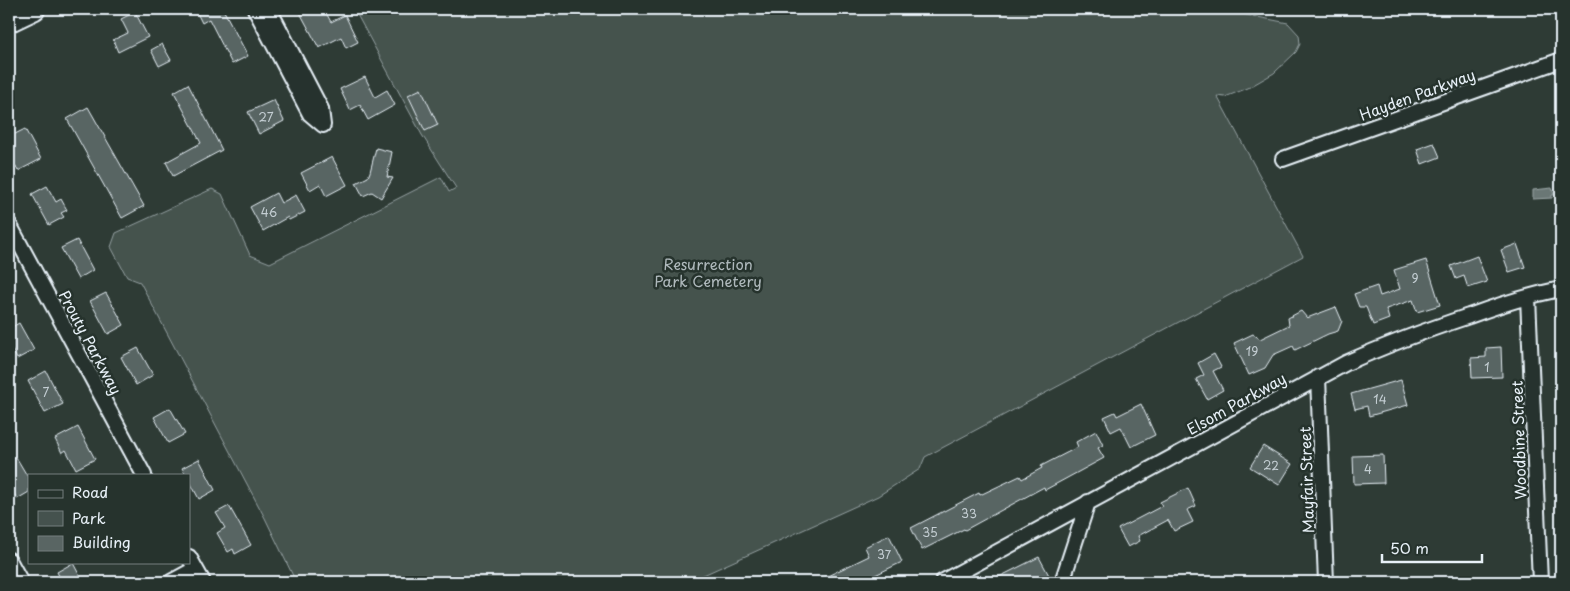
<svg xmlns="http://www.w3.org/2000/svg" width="1570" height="591" viewBox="0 0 1570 591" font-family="'Playpen Sans',sans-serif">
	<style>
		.green { fill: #45524e; stroke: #96a2a3 }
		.water { fill: #6b7775; stroke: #9da8a9 }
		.building { fill: #596563; stroke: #e8f1f8 }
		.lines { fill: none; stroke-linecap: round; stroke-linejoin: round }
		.street-casing { stroke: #e8f1f8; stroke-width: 18 }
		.primary-casing { stroke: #e8f1f8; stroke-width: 25 }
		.street { stroke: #26332d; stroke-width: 14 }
		.primary { stroke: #26332d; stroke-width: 21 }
		.labels { text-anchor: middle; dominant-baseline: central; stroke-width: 5; stroke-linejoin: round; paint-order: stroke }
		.number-label { font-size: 12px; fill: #c4ced3 }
		.street-label { font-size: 15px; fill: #e8f1f8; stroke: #26332d }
		.park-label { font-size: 15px; fill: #afb9bc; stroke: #26332d }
	</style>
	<rect width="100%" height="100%" fill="#2e3b35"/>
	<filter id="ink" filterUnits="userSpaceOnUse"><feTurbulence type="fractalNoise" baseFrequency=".02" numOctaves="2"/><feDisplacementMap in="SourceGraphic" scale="10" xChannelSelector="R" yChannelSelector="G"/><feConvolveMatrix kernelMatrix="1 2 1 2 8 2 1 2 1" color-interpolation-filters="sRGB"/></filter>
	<g filter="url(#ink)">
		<!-- green -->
		<path class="green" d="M354 9H1228L1237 13 1288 23 1299 35 1300 44 1296 52 1274 73 1248 88 1225 97 1217 96 1303 256 925 457 920 469 878 496 688 582H296L265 518 140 282 127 277 111 247 116 233 212 189 222 194 250 255 270 263 441 177 449 192 456 188 422 135Z"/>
		<!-- water -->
		<path class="water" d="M1552 188 1554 195H1552V198L1533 199V190Z"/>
		<!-- building -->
		<path class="building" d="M195 9H228L224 11 248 56 232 64 209 19 202 23Z
			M298 9H324L331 22 345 15 358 42 346 48 341 37 319 48Z
			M135 12 148 37 118 52 113 40 128 33 121 19Z
			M162 44 171 60 159 66 151 50Z
			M365 77 375 97 387 90 395 105 368 120 360 105 350 110 340 89Z
			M188 84 222 150 173 176 166 162 201 143 174 92Z
			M421 89 438 125 425 131 408 95Z
			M274 100 284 121 259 134 248 112Z
			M88 107 144 206 122 218 67 119Z
			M25 129 41 159 18 171 9 155V137Z
			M1434 143 1440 157 1422 164 1417 149Z
			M376 148 392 152 387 177 393 178 381 198 372 192 363 196 356 183 368 177 370 172Z
			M332 157 347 185 326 196 320 184 310 190 301 173Z
			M47 186 56 202 61 199 67 210 61 213 64 217 49 225 32 194Z
			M276 193 281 203 296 195 305 212 289 220 288 217 263 231 250 207Z
			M77 240 93 270 78 279 61 248Z
			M1517 244 1525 267 1509 272 1501 250Z
			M1477 256 1487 282 1468 288 1464 276 1456 279 1451 266Z
			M1426 260 1440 305 1417 312 1413 300 1386 309 1389 319 1373 325 1366 307H1359L1354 294 1377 286 1380 296 1400 289 1394 270Z
			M106 293 124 325 108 334 90 301Z
			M1336 307 1342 321 1338 331 1328 334 1295 350 1293 346 1273 355 1265 368 1249 375 1234 343 1253 334 1260 339 1289 325 1288 318 1301 311 1307 318Z
			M19 323 34 350 17 359 9 344V329Z
			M1501 347 1502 377 1472 378 1471 358 1486 357V348Z
			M138 348 153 375 136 385 121 357Z
			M1214 354 1221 367 1213 371 1223 390 1207 399 1196 379 1204 375 1198 363Z
			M46 371 63 404 45 413 28 381Z
			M1401 380 1408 405 1369 416 1367 406 1355 409 1351 394Z
			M1141 404 1155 435 1131 447 1121 427 1111 432 1104 417 1115 412 1117 416Z
			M170 408 185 434 168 443 154 417Z
			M78 427 95 459 76 469 66 450 62 453 55 439Z
			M1096 431 1103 445 1098 448 1104 458 1045 490 1044 487 965 530 964 529 922 550 911 528 979 493 980 495 1020 476 1022 479 1042 468 1041 466 1078 447 1076 442Z
			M1263 446 1292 464 1279 485 1250 467Z
			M1383 455 1384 483 1354 484 1353 456Z
			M16 457 29 479V492L17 499 9 484V461Z
			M199 459 215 490 199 499 189 480V475H186L182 468Z
			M1188 488 1196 506 1187 510 1193 522 1174 531 1168 520 1138 536 1140 541 1128 547 1118 529 1162 506 1160 502Z
			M229 506 251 545 235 554 233 549 228 552 217 533 225 528 216 513Z
			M889 535 902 562 867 579 868 582H815L869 556 865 547Z
			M1039 557 1051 579 1044 582H989Z
			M73 563 83 582H62L57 572Z"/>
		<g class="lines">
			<!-- street casing -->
			<g class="street-casing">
				<path id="street" d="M255 9 310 114 323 125
					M269 9 321 109 323 125
					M1283 159 1561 60
					M9 224 144 475
					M1528 297 1540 582
					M1318 377 1326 582
					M189 557 203 582
					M9 560 21 582
					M171 582 195 569
					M942 582 1346 363C1386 345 1427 330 1469 316 1499 305 1530 295 1561 289
					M1062 582 1088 502"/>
			</g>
			<!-- primary casing -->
			<g class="primary-casing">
				<path id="primary" d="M9 21 34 9"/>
			</g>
			<!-- street -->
			<use href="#street" class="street"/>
			<!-- primary -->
			<use href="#primary" class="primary"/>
		</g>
	</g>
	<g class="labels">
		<!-- number labels -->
		<g class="number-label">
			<text x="266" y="117">27</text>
			<text x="269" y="212">46</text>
			<text x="1415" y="278">9</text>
			<text x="1252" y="351">19</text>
			<text x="1487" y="367">1</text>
			<text x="46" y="392">7</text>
			<text x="1380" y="399">14</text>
			<text x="1271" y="465">22</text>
			<text x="1368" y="469">4</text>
			<text x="969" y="513">33</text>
			<text x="930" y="532">35</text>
			<text x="884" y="554">37</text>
		</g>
		<!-- street labels -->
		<g class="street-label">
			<text transform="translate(1417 94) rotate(-20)">Hayden Parkway</text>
			<text transform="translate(91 342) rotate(62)">Prouty Parkway</text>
			<text transform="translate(1236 403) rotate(-29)">Elsom Parkway</text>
			<text transform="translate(1518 440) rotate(-92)">Woodbine Street</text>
			<text transform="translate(1306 480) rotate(-92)">Mayfair Street</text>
		</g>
		<!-- park labels -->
		<g class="park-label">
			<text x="708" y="263">Resurrection<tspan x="708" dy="17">Park Cemetery</tspan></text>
		</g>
	</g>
	<!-- margin -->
	<rect width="1570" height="591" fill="none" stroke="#26332d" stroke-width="30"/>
	<rect x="15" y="15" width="1540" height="561" fill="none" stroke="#e8f1f8" stroke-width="2" filter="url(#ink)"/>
	<!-- legend -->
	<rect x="28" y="474" width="162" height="90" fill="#26332d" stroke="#747f7e"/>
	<rect x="38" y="490" width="25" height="8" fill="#26332d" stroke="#747f7e"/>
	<text x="72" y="498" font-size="15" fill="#e8f1f8">Road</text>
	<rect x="38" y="511" width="25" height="15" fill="#45524e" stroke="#747f7e"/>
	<text x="72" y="524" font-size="15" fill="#e8f1f8">Park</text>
	<rect x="38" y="536" width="25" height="15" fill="#596563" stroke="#747f7e"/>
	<text x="72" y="548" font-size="15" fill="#e8f1f8">Building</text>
	<!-- scale -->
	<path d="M1382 554v8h100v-8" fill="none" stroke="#e8f1f8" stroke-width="2.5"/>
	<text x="1390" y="554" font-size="15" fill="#e8f1f8" stroke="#26332d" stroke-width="4" paint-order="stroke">50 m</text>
</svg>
